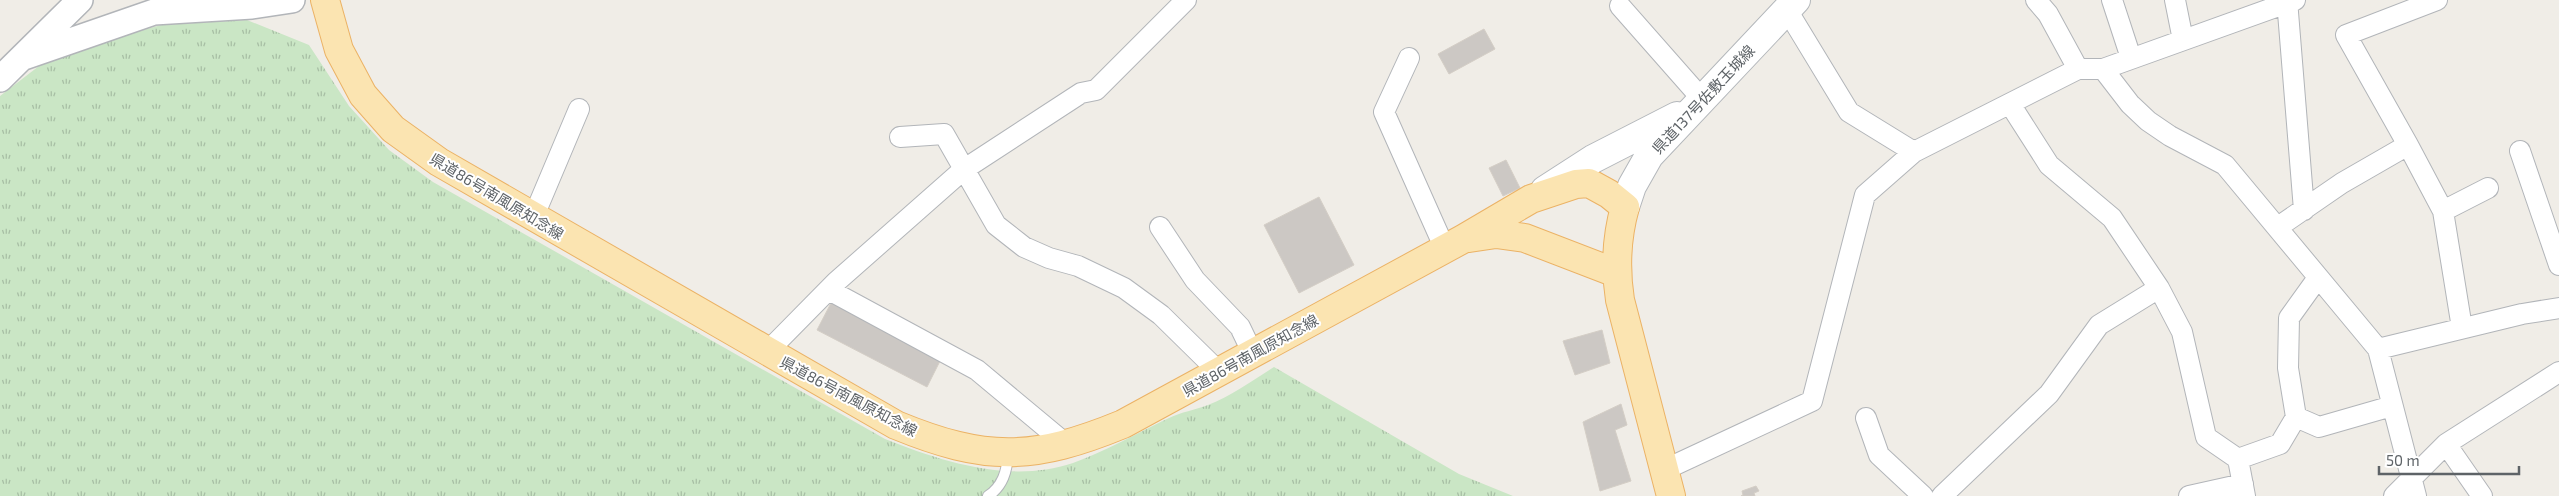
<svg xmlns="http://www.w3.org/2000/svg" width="2559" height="496" viewBox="0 0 2559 496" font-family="'Exo 2','Noto Sans JP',sans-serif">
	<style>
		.grass { fill: url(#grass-tufts) }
		.building { fill: #ccc8c4; stroke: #d4cec6 }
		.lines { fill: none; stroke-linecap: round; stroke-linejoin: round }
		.service-casing { stroke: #b2b5b9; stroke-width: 12 }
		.minor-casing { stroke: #b2b5b9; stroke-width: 22 }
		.tertiary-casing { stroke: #b2b5b9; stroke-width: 28 }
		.secondary-casing { stroke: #b3b7bb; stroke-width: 30 }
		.primary-casing { stroke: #ebb265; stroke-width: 30 }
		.service { stroke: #fff; stroke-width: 10 }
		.minor { stroke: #fff; stroke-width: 20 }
		.tertiary { stroke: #fff; stroke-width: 25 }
		.secondary { stroke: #fff; stroke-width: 28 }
		.primary { stroke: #fbe4b1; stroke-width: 28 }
		.labels { text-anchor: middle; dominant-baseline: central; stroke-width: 4; stroke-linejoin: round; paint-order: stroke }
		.street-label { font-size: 15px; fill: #5e6367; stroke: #fff }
	</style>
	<defs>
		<pattern id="grass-tufts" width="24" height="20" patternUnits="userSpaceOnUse" patternTransform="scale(1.25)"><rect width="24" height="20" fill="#cae6c5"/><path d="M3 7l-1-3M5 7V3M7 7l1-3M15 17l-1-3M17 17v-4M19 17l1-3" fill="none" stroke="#a7bea4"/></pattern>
	</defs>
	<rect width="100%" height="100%" fill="#f0ede7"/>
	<!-- grass -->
	<path class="grass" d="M247 20 309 45 349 106 389 150 433 182 885 439C943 462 1011 484 1073 463 1106 451 1137 433 1169 418 1181 412 1195 410 1208 405 1231 396 1253 380 1274 367L1459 474 1513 496H0V96L52 56 161 25Z"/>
	<!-- building -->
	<path class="building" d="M1484 29 1495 49 1449 74 1438 54Z
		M1506 160 1520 188 1503 196 1489 168Z
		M1319 197 1354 265 1299 293 1264 225Z
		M831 303 941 359 927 387 817 330Z
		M1602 330 1610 363 1575 375 1563 341Z
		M1621 404 1627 425 1615 430 1631 481 1600 491 1583 422Z
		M1756 486 1759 491 1754 493 1755 496H1741L1743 495 1742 491Z"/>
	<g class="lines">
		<!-- service casing -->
		<g class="service-casing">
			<path id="service" d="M988 496C1003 486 1007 471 1008 454"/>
		</g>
		<!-- minor casing -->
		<g class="minor-casing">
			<path id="minor" d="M2036 0 2048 14 2078 69H2103L2130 104 2148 121 2170 136 2225 165 2378 349 2416 496
				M2112 0 2131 58
				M2175 0 2183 40
				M2287 0 2304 210
				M1620 6 1702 99
				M1787 10 1849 112 1914 152
				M1409 58 1384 112 1445 249
				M2103 69 2295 0
				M2010 104 2049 165 2112 218 2159 288 2182 332 2206 437 2238 459 2245 496
				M900 137 944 134 996 225 1024 247 1049 258 1078 266 1124 288 1161 315 1220 373
				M2408 145 2443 211
				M2520 151 2559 265
				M533 218 579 109
				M1160 227 1195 280 1240 327 1253 354
				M2278 227 2342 183 2408 145 2346 35 2437 0
				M829 290 977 370 1067 445
				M2462 328 2443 211 2488 188
				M2378 349 2522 314 2559 308
				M768 351 836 282 963 170 1081 93 1096 90 1186 0
				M2296 417 2319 427 2392 406
				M1866 418 1879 455 1923 496
				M2446 444 2482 496
				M2238 459 2280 444 2296 417 2288 368 2289 318 2317 279
				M1664 470 1812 401 1865 195 1914 152 2078 69
				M1942 496 2049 394 2099 325 2159 288
				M2189 496 2243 484
				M2394 496 2446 444 2559 372"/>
		</g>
		<!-- tertiary casing -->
		<g class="tertiary-casing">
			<path id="tertiary" d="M24 57 154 12 252 6 292 0
				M0 79 80 0"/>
		</g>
		<!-- secondary casing -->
		<g class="secondary-casing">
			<path id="secondary" d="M1545 190 1593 159 1677 116
				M1625 207 1632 186 1649 156 1796 0"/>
		</g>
		<!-- primary casing -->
		<g class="primary-casing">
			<path id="primary" d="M325 0 339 50 363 95 393 129 439 162 896 425C986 462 1033 461 1123 424L1463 239 1531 199 1576 184 1589 183 1609 194 1625 207C1616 239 1615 268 1620 300L1671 496
				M1469 238 1496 234 1525 238 1616 273"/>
		</g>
		<!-- service -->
		<use href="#service" class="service"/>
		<!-- minor -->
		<use href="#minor" class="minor"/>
		<!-- tertiary -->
		<use href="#tertiary" class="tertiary"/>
		<!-- secondary -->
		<use href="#secondary" class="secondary"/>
		<!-- primary -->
		<use href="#primary" class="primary"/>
	</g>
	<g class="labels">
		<!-- street labels -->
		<g class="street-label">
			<text transform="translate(1703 99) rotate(-47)">県道137号佐敷玉城線</text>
			<text transform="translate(497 196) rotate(31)">県道86号南風原知念線</text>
			<text transform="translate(1250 355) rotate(-29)">県道86号南風原知念線</text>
			<text transform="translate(849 396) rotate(28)">県道86号南風原知念線</text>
		</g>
	</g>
	<!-- scale -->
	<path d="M2379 466v8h140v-8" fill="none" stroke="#5e6367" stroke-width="2.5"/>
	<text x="2386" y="466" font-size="15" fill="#5e6367" stroke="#ffffff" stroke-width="4" paint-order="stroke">50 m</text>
</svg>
